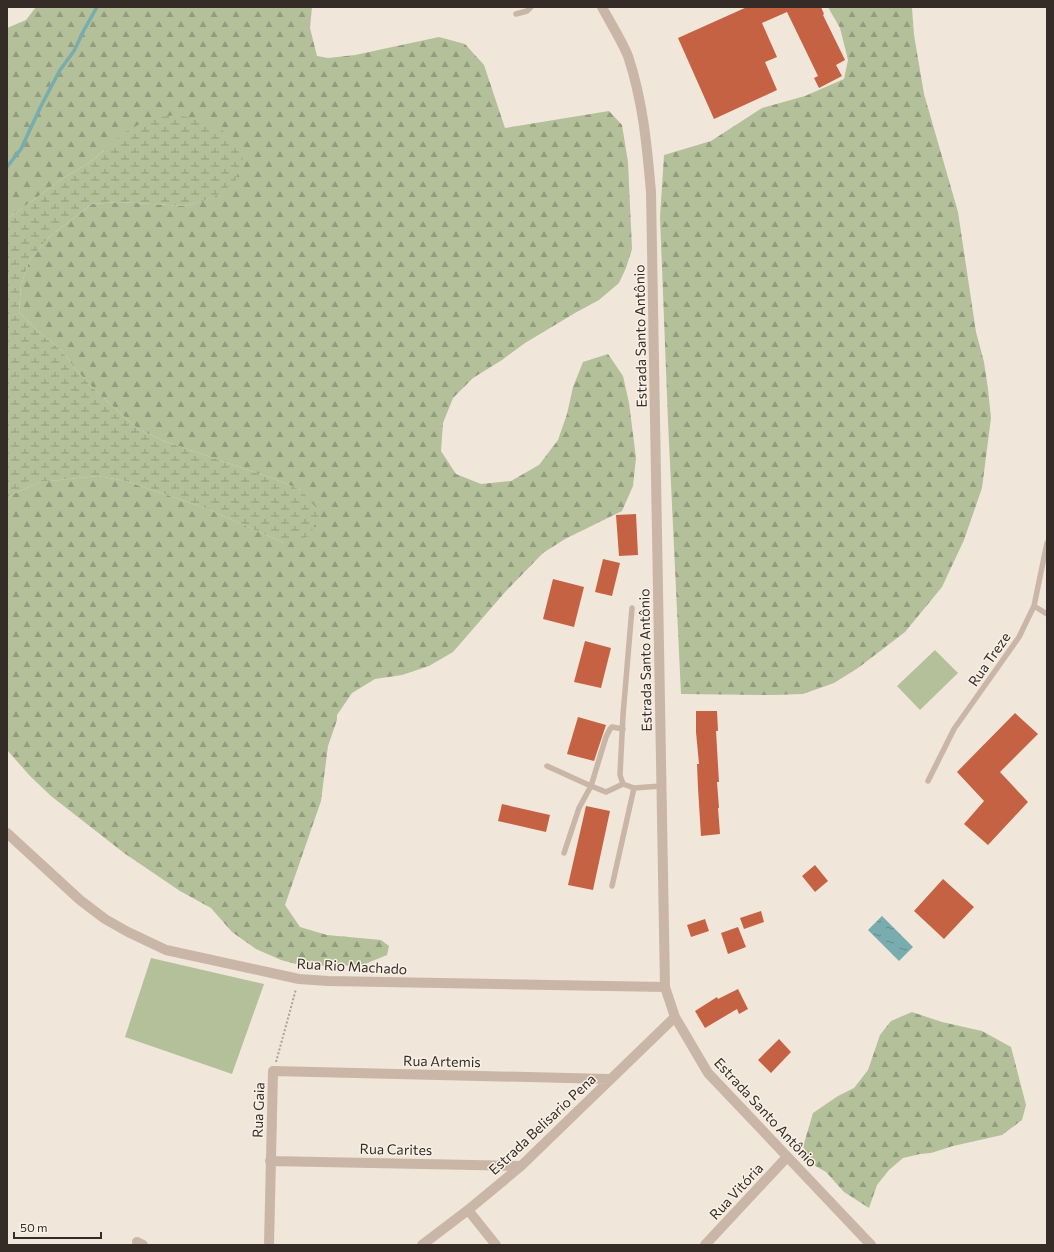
<svg xmlns="http://www.w3.org/2000/svg" width="1054" height="1252" viewBox="0 0 1054 1252" font-family="Commissioner,sans-serif">
	<style>
		.green { fill: #b3c09a }
		.forest { fill: url(#forest-firs) }
		.wetland { fill: url(#wetland-marsh) }
		.water { fill: url(#water-ripples) }
		.lines { fill: none; stroke-linecap: round; stroke-linejoin: round }
		.stream { stroke: #79acae; stroke-width: 3.5 }
		.building { fill: #c56243 }
		.path { stroke: #b5a090; stroke-width: 2; stroke-dasharray: 2 2; stroke-linecap: butt }
		.lane { stroke: #c9b6a6; stroke-width: 5.5 }
		.street { stroke: #c9b6a6; stroke-width: 10 }
		.labels { text-anchor: middle; dominant-baseline: central; stroke-width: 3; stroke-linejoin: round; paint-order: stroke }
		.street-label { font-size: 14px; fill: #352b27; stroke: #f9f0e6 }
	</style>
	<defs>
		<pattern id="forest-firs" width="22" height="20" patternUnits="userSpaceOnUse"><rect width="22" height="20" fill="#b3c09a"/><path d="M5 1l3.5 6h-7zM16 11l3.5 6h-7z" fill="#929c7e"/></pattern>
		<pattern id="wetland-marsh" width="20" height="14" patternUnits="userSpaceOnUse"><rect width="20" height="14" fill="#b3c09a"/><path d="M1 5h8M5 5V1M11 12h8M15 12V8" fill="none" stroke="#929c7e"/></pattern>
		<pattern id="water-ripples" width="26" height="14" patternUnits="userSpaceOnUse"><rect width="26" height="14" fill="#79acae"/><path d="M2 4q2-2 4 0t4 0M15 11q2-2 4 0t4 0" fill="none" stroke="#648c8e"/></pattern>
	</defs>
	<rect width="100%" height="100%" fill="#f1e6da"/>
	<!-- green -->
	<path class="green" d="M935 650 958 673 920 710 897 686Z
		M151 958 264 984 232 1074 125 1037Z"/>
	<!-- forest -->
	<path class="forest" d="M36 7H312L310 28 317 56 328 58 355 55 439 37 465 44 484 65 505 128 609 111 622 125 628 162 632 249 626 268 619 283 599 300 575 313 525 343 502 360 473 378 453 398 443 423 441 451 456 474 481 484 511 481 539 465 558 440 567 414 573 387 583 362 608 354 623 376 629 403 636 458 633 486 622 511 565 539 543 553 506 591 453 652 429 666 402 675 375 679 352 693 337 715V720L328 746 321 801 285 905 300 927 327 935 381 940 389 946 387 955 360 966 333 965 307 967 281 960 256 949 232 932 211 908 180 891 124 853 51 796 30 776 7 750V501L13 494 40 482 98 476 126 481 208 509 284 543 301 490 277 480 164 441 138 429 96 391 77 371 61 350 39 332 19 312 21 285 30 259 49 237 92 204 119 202 185 206 212 198 104 150 89 163 65 177 7 219V28L26 20Z
		M828 7 912 8 914 35 924 94 958 212 976 332 984 362 988 389 991 418 982 488 964 540 942 587 905 632 858 668 834 683 803 694 773 695 681 694 668 421 660 217 664 155 711 141 762 108 805 96 844 79 848 60 840 28Z
		M912 1012 942 1022 982 1031 1011 1047 1026 1105 1022 1120 1002 1135 953 1146 931 1153 920 1154 903 1158 889 1170 877 1185 869 1208 844 1192 826 1172 800 1157 813 1113 838 1096 854 1088 868 1070 880 1035 891 1021Z"/>
	<!-- wetland -->
	<path class="wetland" d="M175 115 202 120 227 133 243 157 235 182 213 198 185 206 119 202 92 204 49 237 30 259 21 285 19 312 39 332 61 350 77 371 96 391 138 429 164 441 277 480 301 490 320 512 310 536 284 543 208 509 126 481 98 476 40 482 13 494 7 501V219L65 177 89 163 124 133 148 119Z"/>
	<!-- water -->
	<path class="water" d="M882 916 913 947 899 961 868 930Z"/>
	<g class="lines">
		<!-- stream -->
		<path class="stream" d="M7 167 21 149 41 106 60 70 74 51 84 30 97 7"/>
	</g>
	<!-- building -->
	<path class="building" d="M747 7H821L824 14 823 15 845 60 836 65 842 76 819 88 814 78 818 76 787 12 762 23 777 57 765 62 777 90 714 119 678 38Z
		M636 514 638 555 619 556 616 515Z
		M603 559 620 563 612 596 595 592Z
		M553 579 584 587 574 627 543 619Z
		M585 641 611 648 601 688 574 682Z
		M696 711H717L718 731H716L719 782H717L719 808H718L720 834 701 836 698 788 697 764H699L696 732Z
		M1015 713 1038 734 1000 772 1028 802 988 845 964 824 984 801 957 772Z
		M578 717 606 725 594 761 567 754Z
		M502 804 550 815 546 832 498 821Z
		M586 806 610 811 593 890 568 885Z
		M815 865 828 881 815 892 802 876Z
		M943 879 974 907 944 939 914 911Z
		M761 911 764 922 744 929 740 918Z
		M705 919 709 931 691 937 687 925Z
		M738 927 746 947 728 954 721 933Z
		M738 989 748 1009 739 1014 737 1009 705 1028 695 1011 717 997 718 999Z
		M779 1039 791 1052 771 1073 758 1060Z"/>
	<g class="lines">
		<!-- path -->
		<path class="path" d="M276 1062 296 989"/>
		<!-- lane -->
		<path class="lane" d="M516 14 527 11 531 7
			M1034 606 1047 614
			M632 608 623 715 620 775 623 784 634 788 661 786
			M547 766 591 786 606 792 623 784
			M928 781 954 729 1019 637 1034 606 1047 543
			M564 853 579 808 591 786 606 737 610 729 612 727 623 729
			M612 886 634 788"/>
		<!-- street -->
		<path class="street" d="M602 7C610 22 622 41 628 56 643 101 647 146 651 192L665 987 675 1017 708 1073 871 1245
			M7 833 80 900 105 919 128 932 166 950 299 979 328 981 665 987
			M270 1161 521 1166
			M468 1210 496 1245
			M137 1242 143 1245
			M269 1245 273 1071 609 1079
			M422 1245 468 1210 521 1166 675 1017
			M705 1245 787 1157"/>
	</g>
	<g class="labels">
		<!-- street labels -->
		<g class="street-label">
			<text transform="translate(640 336) rotate(-91)">Estrada Santo Antônio</text>
			<text transform="translate(989 659) rotate(-55)">Rua Treze</text>
			<text transform="translate(645 660) rotate(-91)">Estrada Santo Antônio</text>
			<text transform="translate(352 966) rotate(3)">Rua Rio Machado</text>
			<text transform="translate(442 1061) rotate(1)">Rua Artemis</text>
			<text transform="translate(258 1110) rotate(-88)">Rua Gaia</text>
			<text transform="translate(766 1112) rotate(47)">Estrada Santo Antônio</text>
			<text transform="translate(542 1124) rotate(-43)">Estrada Belisario Pena</text>
			<text transform="translate(396 1149) rotate(1)">Rua Carites</text>
			<text transform="translate(736 1191) rotate(-47)">Rua Vitória</text>
		</g>
	</g>
	<!-- border -->
	<rect width="1054" height="1252" fill="none" stroke="#352b27" stroke-width="16"/>
	<!-- scale -->
	<path d="M14 1232v6h87v-6" fill="none" stroke="#352b27" stroke-width="2"/>
	<text x="20" y="1232" font-size="12" fill="#352b27" stroke="#f9f0e6" stroke-width="3" paint-order="stroke">50 m</text>
</svg>
